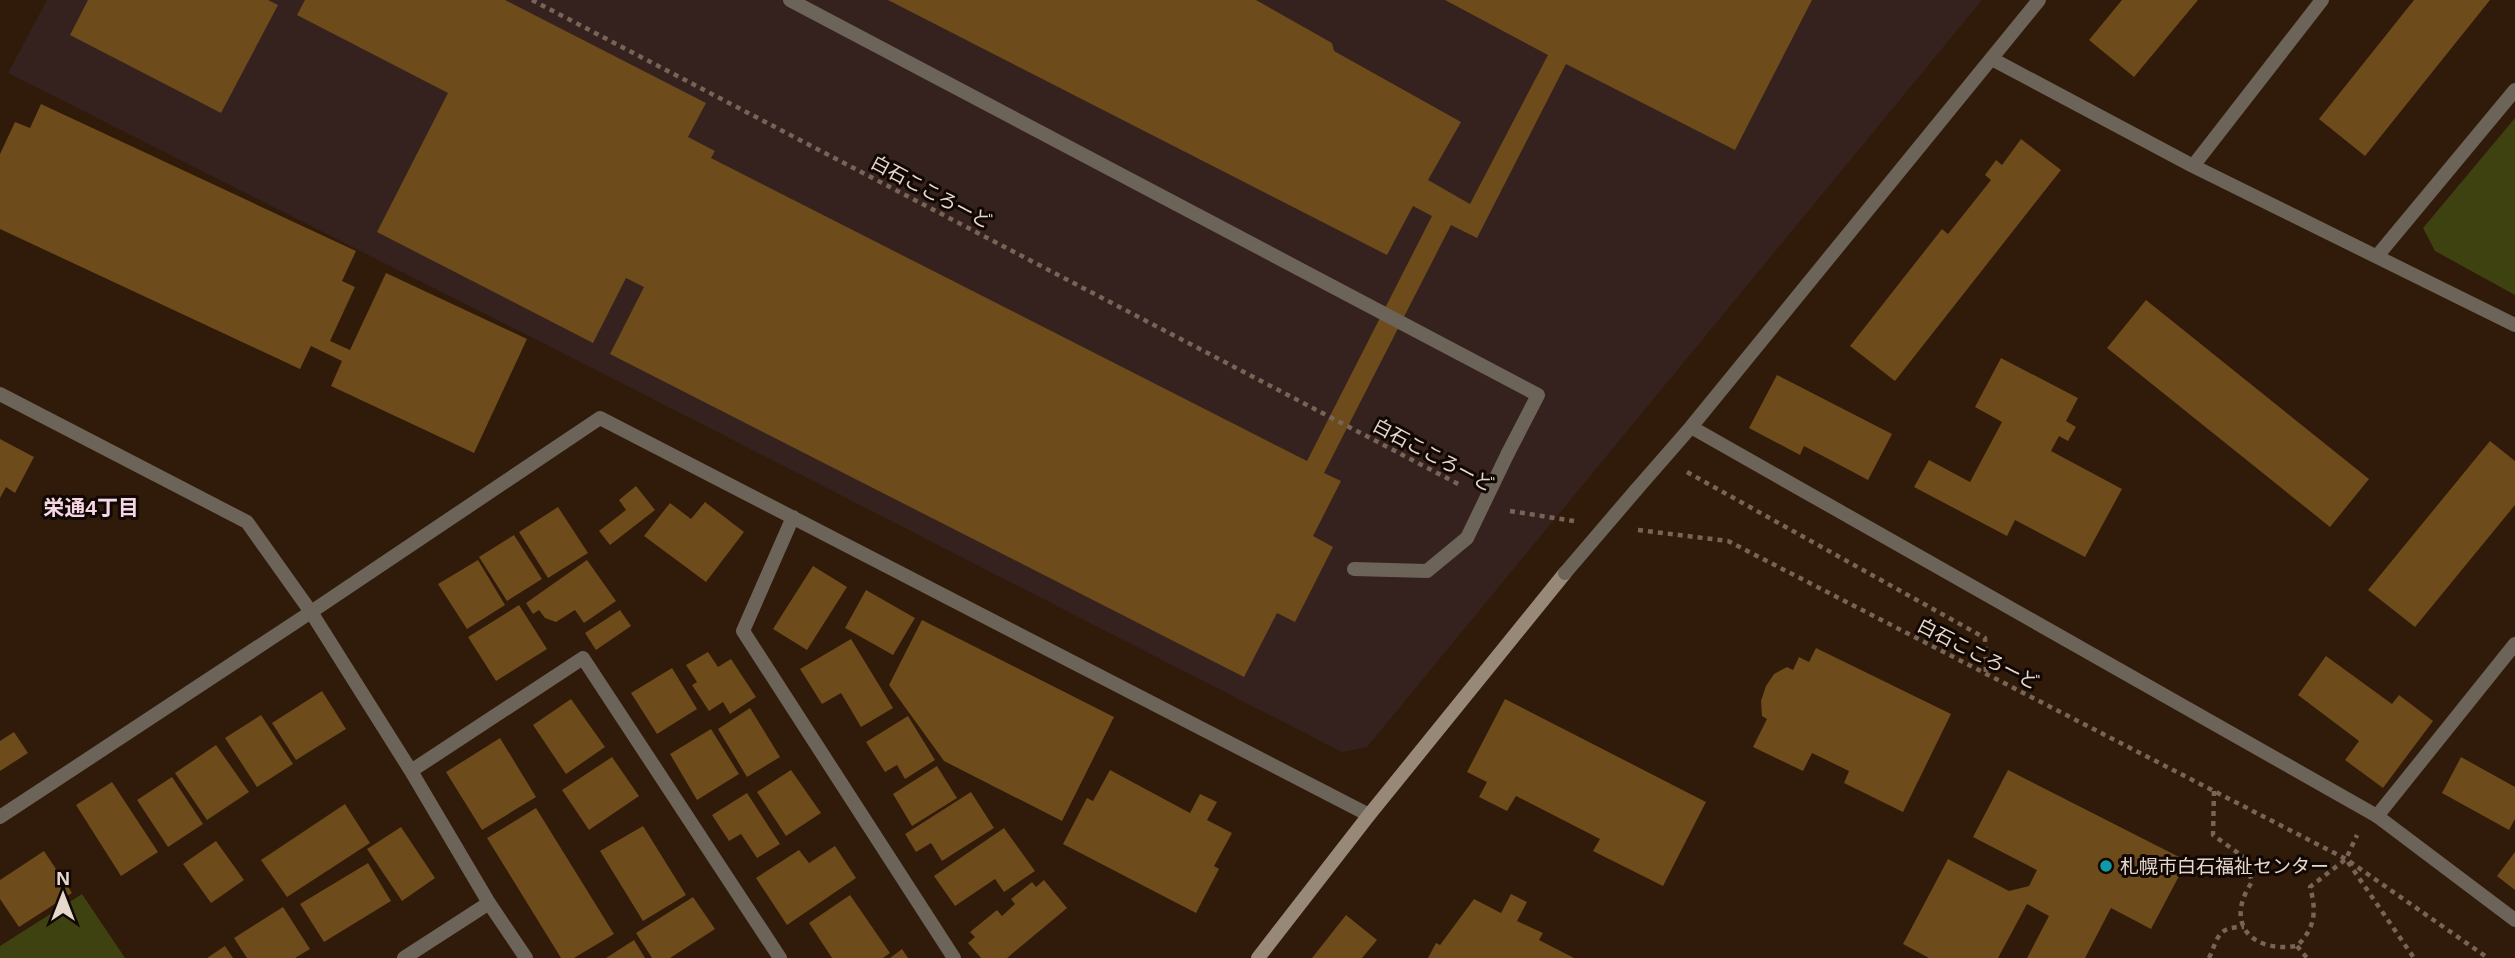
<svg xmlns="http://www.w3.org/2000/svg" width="2515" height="958" viewBox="0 0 2515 958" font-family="Helvetica,'Noto Sans JP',sans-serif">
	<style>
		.industrial { fill: #35221e }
		.green { fill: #3e4110 }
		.building { fill: #6d4b1a }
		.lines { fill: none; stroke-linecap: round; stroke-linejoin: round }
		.path { stroke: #776456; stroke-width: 4.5; stroke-dasharray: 5 5; stroke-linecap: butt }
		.lane { stroke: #6c6359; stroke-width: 14 }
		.street { stroke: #6c6359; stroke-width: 14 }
		.secondary { stroke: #988878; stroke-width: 14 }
		.lane-bridge { stroke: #6c6359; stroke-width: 14 }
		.street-bridge { stroke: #6c6359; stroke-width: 14 }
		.culture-dot { fill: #0f9aa8; stroke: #110803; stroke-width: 2.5 }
		.labels { text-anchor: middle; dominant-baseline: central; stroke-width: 6; stroke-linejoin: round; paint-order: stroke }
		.street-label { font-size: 19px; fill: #e7d8ce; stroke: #110803 }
		.poi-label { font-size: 19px; fill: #e7d8ce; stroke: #110803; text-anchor: start }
		.neighbourhood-label { font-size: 21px; font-weight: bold; fill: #f7d7e5; stroke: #110803 }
	</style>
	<rect width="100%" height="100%" fill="#301a09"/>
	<!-- industrial -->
	<path class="industrial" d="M47 0H1982L1367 747 1342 752 610 377 8 73Z"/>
	<!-- green -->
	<path class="green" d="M2515 118V295L2435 251 2423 228Z
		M82 894 125 958H0V946Z"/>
	<!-- building -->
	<path class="building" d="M88 0H268L278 5 221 113 70 35Z
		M305 0H505L706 103 688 137 715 151 711 158 1307 461 1432 216 1413 206 1387 255 888 0H1256L1332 43 1334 51 1461 122 1428 180 1470 204 1548 55 1445 0H1812L1735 150 1566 64 1477 238 1451 225 1324 473 1341 481 1313 536 1333 547 1295 622 1277 613 1244 677 610 354 644 287 626 278 593 343 377 232 448 93 297 15Z
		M2122 0H2198L2134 77 2089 40Z
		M2414 0H2490L2365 156 2319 119Z
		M41 104 356 251 342 281 355 287 330 341 350 350 386 273 527 339 474 453 331 386 342 361 311 346 300 369 0 229V154L15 122 30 128Z
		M2021 139 2061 170 1895 381 1850 346 1942 229 1948 234 1991 180 1985 175 1996 160 2002 165Z
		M2146 300 2369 479 2330 527 2107 348Z
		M2001 358 2078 398 2066 421 2076 427 2068 441 2059 436 2051 451 2122 489 2085 557 2015 520 2007 536 1914 487 1929 460 1970 482 2002 422 1975 407Z
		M1777 375 1892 434 1868 480 1804 446 1800 455 1749 428Z
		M0 439 34 457 15 493 6 487 0 498Z
		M2490 441 2515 461V505L2415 627 2368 590Z
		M636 486 655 510 610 545 599 531 626 510 619 500Z
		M705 502 744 532 706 582 644 536 670 503 691 519Z
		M558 507 588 553 548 578 519 532Z
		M514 535 542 579 507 601 479 557Z
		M478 560 505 605 467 629 438 584Z
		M587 560 616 601 584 623 575 610 556 622 545 618 539 610 533 614 526 603Z
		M813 566 847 587 807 650 773 629Z
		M866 590 915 618 893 655 845 628Z
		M519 605 547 649 496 681 468 637Z
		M620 610 631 626 596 650 585 633Z
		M922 620 1114 717 1062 821 944 761 889 685Z
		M851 639 893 708 861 727 841 693 822 704 800 669Z
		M1816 648 1951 714 1903 812 1844 783 1849 771 1812 753 1803 771 1753 747 1767 719 1762 716 1761 701 1766 686 1774 674 1787 667 1793 670 1799 657 1809 662Z
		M708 652 718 667 731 659 756 697 730 714 723 702 709 711 692 685 697 682 686 665Z
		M2326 656 2392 704 2399 695 2433 721 2383 788 2345 760 2359 741 2298 695Z
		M672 668 697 709 657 734 631 693Z
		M322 691 346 729 296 760 272 723Z
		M571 699 605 747 566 774 533 725Z
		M1505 699 1706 802 1663 886 1593 851 1600 839 1516 796 1507 811 1479 797 1487 782 1467 772Z
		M750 708 780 757 747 777 718 729Z
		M261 715 293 764 257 787 225 738Z
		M908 716 935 760 905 779 897 765 885 772 866 742Z
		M711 729 739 774 697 800 670 754Z
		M14 732 28 753 0 771V741Z
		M500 738 536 797 482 830 446 772Z
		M216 745 249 792 207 820 175 773Z
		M612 757 639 796 589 830 562 790Z
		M2461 757 2515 787V819L2509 830 2442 793Z
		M937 766 957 798 912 826 893 794Z
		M791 770 821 813 786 836 757 792Z
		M1110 770 1190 813 1200 794 1217 802 1207 820 1232 833 1214 866 1219 869 1196 913 1063 844 1087 798 1093 801Z
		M2008 770 2187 861 2151 929 2111 908 2085 958H2027L2049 916 2027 904 1998 958H1929L1903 944 1948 859 2009 891 2029 886 2037 870 1973 837Z
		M172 777 203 824 168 847 137 800Z
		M112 782 158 852 121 876 76 805Z
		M971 792 994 828 942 861 931 843 916 852 905 834Z
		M747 793 780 844 757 858 741 834 729 841 712 815Z
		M345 804 370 843 287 897 261 860Z
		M536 808 614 934 574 958H561L487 838Z
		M643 826 686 895 643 921 600 851Z
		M401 827 435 878 402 901 367 849Z
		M1004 828 1035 871 1004 892 995 879 955 906 934 876Z
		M216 841 244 880 211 903 183 864Z
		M835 846 856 878 787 925 756 878 799 850 809 863Z
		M44 851 72 893 19 927 0 899V880Z
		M2515 852V890L2497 876Z
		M368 863 391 901 324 942 300 904Z
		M1044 880 1067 908 1007 958H981L968 943 975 937 970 932 997 910 1002 916 1015 904 1011 899 1032 882 1036 887Z
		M1511 894 1527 902 1517 921 1543 933 1539 940 1574 958H1428L1436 943 1440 945 1474 899 1501 913Z
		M850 895 890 953 883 958H832L809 923Z
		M693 897 715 929 670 958H652L636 933Z
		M283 907 310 949 295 958H247L234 938Z
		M1346 915 1377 940 1362 958H1312Z
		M634 940 645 958H606Z
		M225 946 233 958H207Z
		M902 949 908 958H890Z"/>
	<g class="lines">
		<!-- path -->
		<path class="path" d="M532 0 1462 486
			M1687 472 1985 638 1986 674
			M1510 511 1574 521
			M1638 530 1728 541 2346 859 2488 958
			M2214 791 2213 835 2245 858 2252 882C2224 923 2251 953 2297 946 2315 928 2317 912 2310 887L2346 859 2357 835
			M2348 862 2414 958
			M2297 946 2307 958
			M2209 958C2219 936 2217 927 2244 927"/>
		<!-- lane -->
		<path class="lane" d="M790 0 1538 395 1508 453
			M1992 59 2193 166 2515 325
			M2193 166 2322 0
			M2378 255 2515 90
			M1354 569 1427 571 1467 538
			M2377 816 2515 644"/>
		<!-- street -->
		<path class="street" d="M0 394 247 522 311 612 411 771 489 903 526 958
			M1691 427 2377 816 2515 920
			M1636 490 1691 427 2039 0
			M793 517 743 631 954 958
			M411 771 583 658 780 958
			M0 817 311 612 600 418 1369 815
			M404 958 489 903"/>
		<!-- secondary -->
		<path class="secondary" d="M1258 958 1369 815 1565 573"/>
		<!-- lane-bridge -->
		<path class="lane-bridge" d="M1467 538 1508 453"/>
		<!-- street-bridge -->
		<path class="street-bridge" d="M1565 573 1636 490"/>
	</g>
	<!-- markers -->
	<circle class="culture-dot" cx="2106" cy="866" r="7"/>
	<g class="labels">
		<!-- street labels -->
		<g class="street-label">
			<text transform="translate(931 192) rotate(28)">白石こころーど</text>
			<text transform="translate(1433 455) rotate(28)">白石こころーど</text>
			<text transform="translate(1978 654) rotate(27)">白石こころーど</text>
		</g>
		<!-- poi labels -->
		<g class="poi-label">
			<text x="2120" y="866">札幌市白石福祉センター</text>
		</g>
		<!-- neighbourhood labels -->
		<g class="neighbourhood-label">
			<text x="91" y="507">栄通4丁目</text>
		</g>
	</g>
	<!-- north arrow -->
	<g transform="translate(63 895)" stroke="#110803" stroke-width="5" paint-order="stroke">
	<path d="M0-5L12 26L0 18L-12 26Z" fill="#e7d8ce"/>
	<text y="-10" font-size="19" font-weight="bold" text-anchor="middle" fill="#e7d8ce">N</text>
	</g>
</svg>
